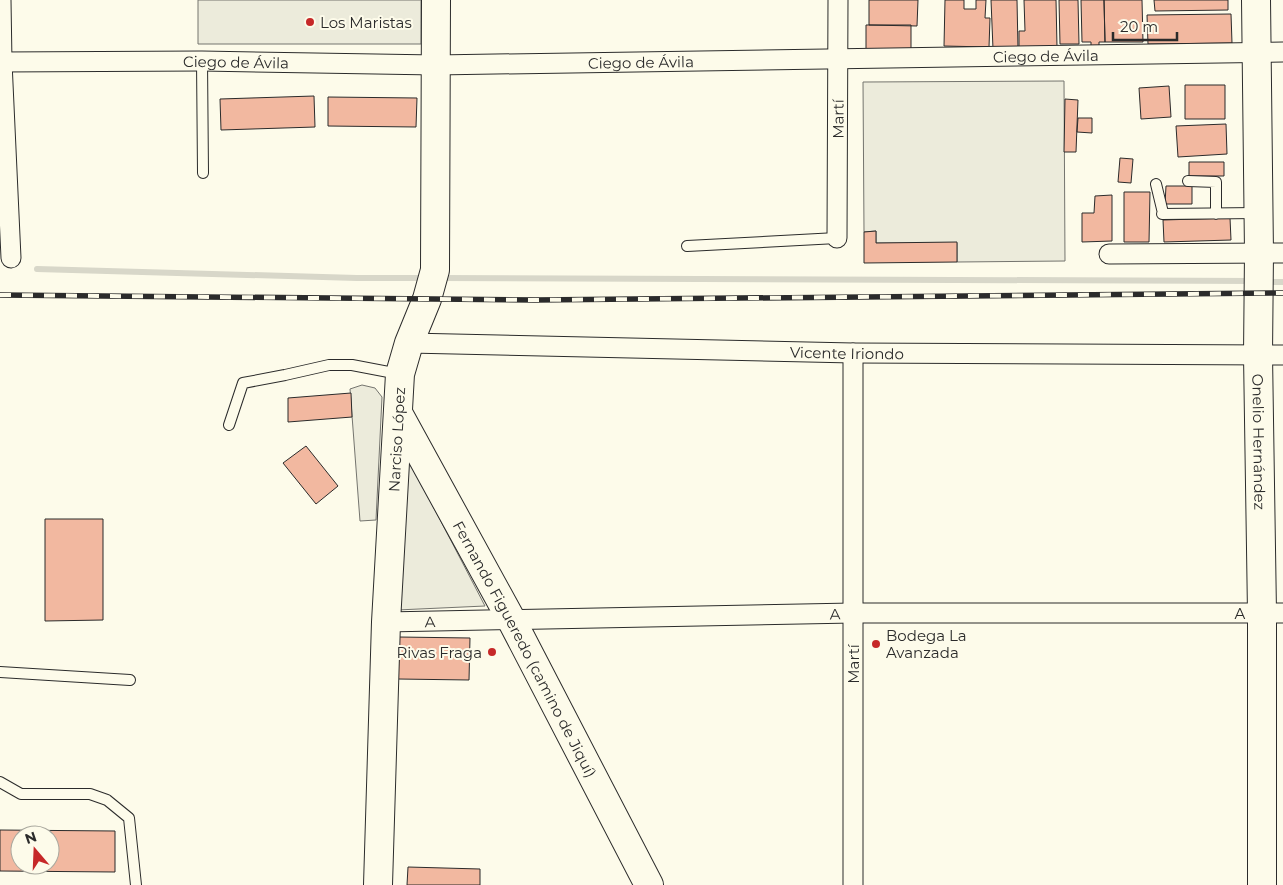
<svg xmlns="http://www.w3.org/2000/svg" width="1283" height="885" viewBox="0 0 1283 885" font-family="Montserrat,sans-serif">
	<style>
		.green { fill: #ecebdb; stroke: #74746e }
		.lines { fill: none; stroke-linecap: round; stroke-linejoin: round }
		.stream { stroke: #d8d7c9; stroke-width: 6 }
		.building { fill: #f2b8a0; stroke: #2b2b2b; fill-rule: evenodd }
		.lane-casing { stroke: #2b2b2b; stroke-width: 12 }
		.street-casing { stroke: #2b2b2b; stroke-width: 21 }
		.secondary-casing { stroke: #2b2b2b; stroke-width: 30 }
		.lane { stroke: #fdfbea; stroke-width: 10 }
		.street { stroke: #fdfbea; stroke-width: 19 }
		.secondary { stroke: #fdfbea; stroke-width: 28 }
		.rail-casing { stroke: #2b2b2b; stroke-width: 5.5 }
		.rail { stroke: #fdfbea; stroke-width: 4; stroke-dasharray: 11; stroke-linecap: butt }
		.poi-dot { fill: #c62828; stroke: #fdfbea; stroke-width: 2 }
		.labels { text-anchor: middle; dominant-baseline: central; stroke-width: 4; stroke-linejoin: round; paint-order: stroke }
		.poi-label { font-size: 15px; fill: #2b2b2b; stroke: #fdfbea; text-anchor: start }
		.street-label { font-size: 15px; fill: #2b2b2b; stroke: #fdfbea }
	</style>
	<rect width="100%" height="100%" fill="#fdfbea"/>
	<!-- green -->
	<path class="green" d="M198 0H421V44H198Z
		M1064 81 1065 261 957 262V243H876V231L864 232 863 82Z
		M362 385 375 388 382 397 376 520 360 521 350 389Z
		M408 458 485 606 397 610Z"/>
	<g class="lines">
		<!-- stream -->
		<path class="stream" d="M37 269 357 278H426
			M439 278 1254 281
			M1266 282H1283"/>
	</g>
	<!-- building -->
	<path class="building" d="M869 0H918L917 26 869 25Z
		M945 0H964V9H976V0H986L985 18H990L989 47 944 46Z
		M991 0H1017L1018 49H993Z
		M1024 0H1056L1057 47 1019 48V31H1025Z
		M1059 0H1078L1079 44H1060Z
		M1081 0H1104L1105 42H1099V47H1091V42H1082Z
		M1104 0H1142L1143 42H1105Z
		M1154 0H1228V10L1155 11Z
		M1231 14 1232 43 1148 44 1147 15Z
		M866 25H911V49H866Z
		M1185 85H1225V119H1185Z
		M1169 86 1171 117 1141 119 1139 88Z
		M314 96 315 127 221 130 220 99Z
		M328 97 417 98 416 127 328 126Z
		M1065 99 1078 100 1076 152H1064Z
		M1078 118H1092V133L1077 132Z
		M1226 124 1227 154 1178 157 1176 126Z
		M1120 158 1133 159 1131 183 1118 182Z
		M1189 162H1224V176H1189Z
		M1166 186H1192V204H1165Z
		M1124 192H1150L1149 242H1124Z
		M1112 195V241L1082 242V213H1094L1095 196Z
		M1230 218 1231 240 1164 242 1163 220Z
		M876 231V243L957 242V262L864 263V232Z
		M351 393 352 417 288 422V398Z
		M306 446 338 486 316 504 283 463Z
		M45 519H103V620L45 621Z
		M399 637 470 638 469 680 398 679Z
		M0 830 115 831V872L0 871ZM20 835H50V865H20Z
		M408 867 480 869V885H407Z"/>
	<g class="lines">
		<!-- lane casing -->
		<g class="lane-casing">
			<path id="lane" d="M202 61 203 173
				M1188 181 1216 182V214
				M1156 184 1163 213 1162 214 1257 213
				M687 246 837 238
				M229 425 243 383 285 375 329 365H352L399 374
				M0 672 130 680
				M0 782 21 794H90L107 800 129 818 136 885"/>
		</g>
		<!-- street casing -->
		<g class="street-casing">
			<g id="street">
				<path d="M1 0 2 62 11 258"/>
				<path id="s1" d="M0 62 202 61 436 65 1283 52"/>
				<path id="s2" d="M837 238 838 0"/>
				<path d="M1109 254 1283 253"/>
				<path id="s3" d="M409 343 853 353 1283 355"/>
				<path d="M853 353V885"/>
				<path id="s4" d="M386 622 853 613H1283"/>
			</g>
		</g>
		<!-- secondary casing -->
		<g class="secondary-casing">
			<g id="secondary">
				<path id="s5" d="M1256 0 1259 253 1258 355 1262 613V885"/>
				<path id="s6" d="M398 413 512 621 649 885"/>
				<path id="s7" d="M378 885 386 622 400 374 409 343 427 299 435 270 436 0"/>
			</g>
		</g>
		<!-- lane -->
		<use href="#lane" class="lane"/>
		<!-- street -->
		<use href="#street" class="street"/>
		<!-- secondary -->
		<use href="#secondary" class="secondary"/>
		<!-- rail casing -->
		<g class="rail-casing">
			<path id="rail" d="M0 295 535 300 1283 293"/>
		</g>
		<!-- rail -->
		<use href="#rail" class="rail"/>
	</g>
	<!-- markers -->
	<g class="poi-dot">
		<circle cx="310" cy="22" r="5"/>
		<circle cx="876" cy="644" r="5"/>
		<circle cx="492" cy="652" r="5"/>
	</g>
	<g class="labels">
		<!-- poi labels -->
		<g class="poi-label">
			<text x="320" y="22">Los Maristas</text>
			<text x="886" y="635">Bodega La<tspan x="886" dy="17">Avanzada</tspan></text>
			<text x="482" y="652" text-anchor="end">Rivas Fraga</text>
		</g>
		<!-- street labels -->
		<g class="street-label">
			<text stroke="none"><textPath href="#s1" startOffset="1046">Ciego de Ávila</textPath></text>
			<text stroke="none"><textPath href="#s1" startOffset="236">Ciego de Ávila</textPath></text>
			<text stroke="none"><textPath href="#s1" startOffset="641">Ciego de Ávila</textPath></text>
			<text stroke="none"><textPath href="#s2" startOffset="119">Martí</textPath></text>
			<text stroke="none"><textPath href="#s3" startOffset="438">Vicente Iriondo</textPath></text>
			<text stroke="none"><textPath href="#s7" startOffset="446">Narciso López</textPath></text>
			<text stroke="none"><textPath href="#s5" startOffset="442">Onelio Hernández</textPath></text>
			<text stroke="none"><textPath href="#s4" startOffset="854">A</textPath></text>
			<text stroke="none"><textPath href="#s4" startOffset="449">A</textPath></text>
			<text stroke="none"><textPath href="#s4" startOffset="44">A</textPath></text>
			<text stroke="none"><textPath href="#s6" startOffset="268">Fernando Figueredo (camino de Jiquí)</textPath></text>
			<text transform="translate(853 664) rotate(-90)">Martí</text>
		</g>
	</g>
	<!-- north arrow -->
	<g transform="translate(35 850) rotate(341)"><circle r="24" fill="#fdfbea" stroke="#a9a89e"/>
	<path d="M0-4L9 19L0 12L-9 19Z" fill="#c62828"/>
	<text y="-8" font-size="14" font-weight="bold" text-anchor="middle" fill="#2b2b2b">N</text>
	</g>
	<!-- scale -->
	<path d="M1113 32v8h64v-8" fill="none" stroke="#2b2b2b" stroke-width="2.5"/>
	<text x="1120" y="32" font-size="15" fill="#2b2b2b" stroke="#fdfbea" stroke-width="4" paint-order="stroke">20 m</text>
</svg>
